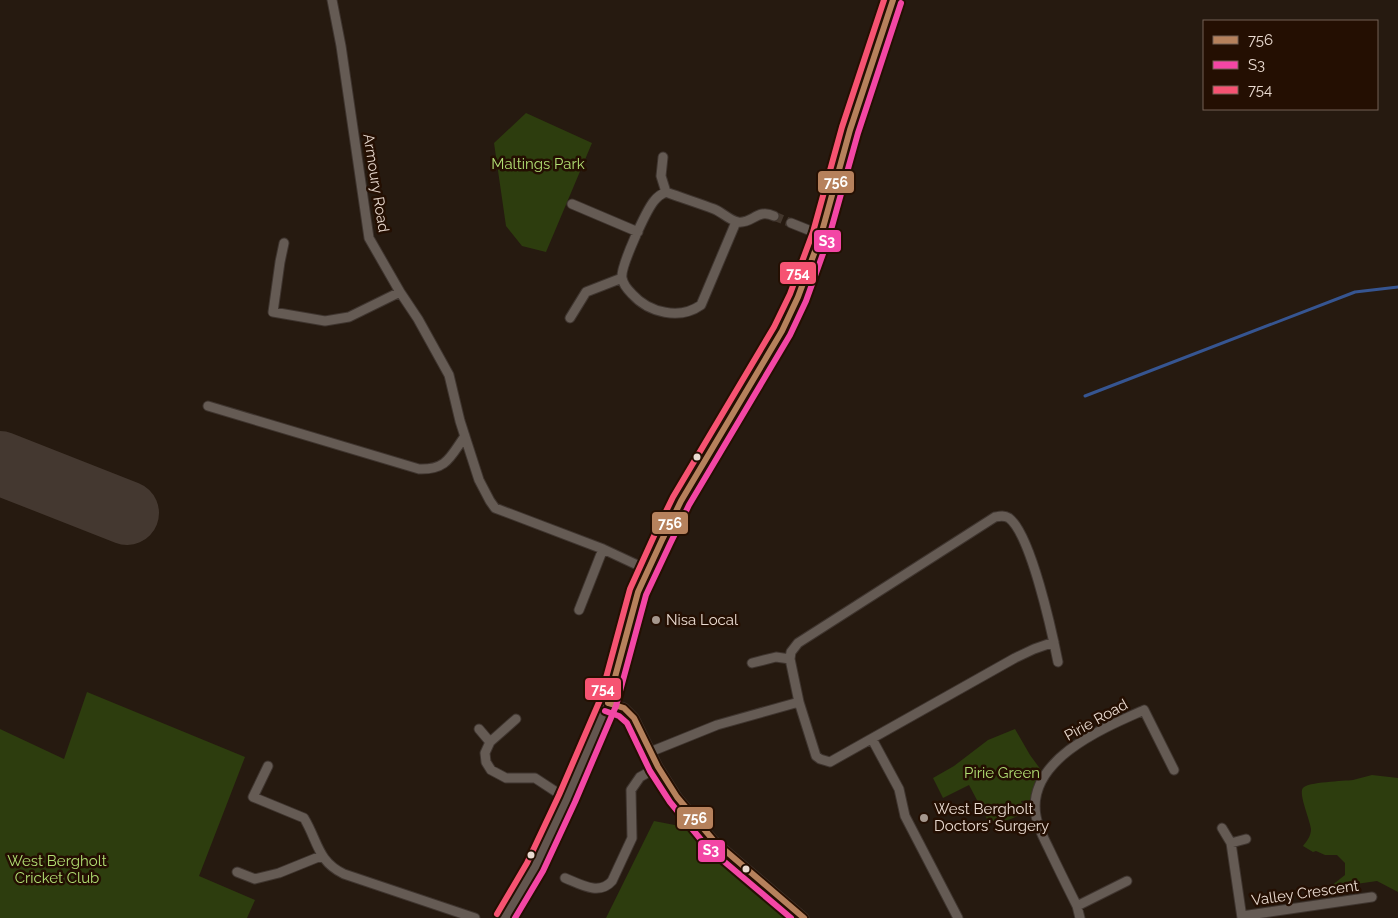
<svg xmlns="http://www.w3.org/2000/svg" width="1398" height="918" viewBox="0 0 1398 918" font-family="Raleway,sans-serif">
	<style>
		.green { fill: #2d3d0e }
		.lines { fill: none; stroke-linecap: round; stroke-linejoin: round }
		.stream { stroke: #365591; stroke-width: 3 }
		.runway { stroke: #443830; stroke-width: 64 }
		.minor-tunnel { stroke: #43372d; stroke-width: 9; stroke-dasharray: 9 4.5; stroke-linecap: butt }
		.minor-casing { stroke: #3f352f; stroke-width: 11 }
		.major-casing { stroke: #3f352f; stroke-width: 14 }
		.minor { stroke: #655b54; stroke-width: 9 }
		.major { stroke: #63564f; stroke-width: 11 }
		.bus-1-casing { stroke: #240f02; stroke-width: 10 }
		.bus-2-casing { stroke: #240f02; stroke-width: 10 }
		.bus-3-casing { stroke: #240f02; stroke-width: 10 }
		.bus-1 { stroke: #b6815c; stroke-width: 6 }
		.bus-2 { stroke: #f346a5; stroke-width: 6 }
		.bus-3 { stroke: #f65372; stroke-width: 6 }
		.bus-dot { fill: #eadbd1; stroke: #240f02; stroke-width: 2 }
		.poi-dot { fill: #a5978d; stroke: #240f02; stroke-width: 2 }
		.labels { text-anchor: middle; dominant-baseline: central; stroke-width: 5; stroke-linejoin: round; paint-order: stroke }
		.park-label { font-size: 15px; fill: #b2df73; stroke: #240f02 }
		.street-label { font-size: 15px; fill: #eadbd1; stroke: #240f02 }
		.poi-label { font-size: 15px; fill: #eadbd1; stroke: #240f02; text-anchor: start }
		.line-badge { stroke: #240f02; stroke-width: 2 }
		.badge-label { font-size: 14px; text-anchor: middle; font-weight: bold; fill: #fff }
	</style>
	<rect width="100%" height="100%" fill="#261a10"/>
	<!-- green -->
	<path class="green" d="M526 113 592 143 546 252 522 246 506 226 494 143Z
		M87 692 245 757 199 876 255 900 247 918H0V729L64 759Z
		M1015 729 1030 755 1041 770 1035 782 1031 800 1021 801 1025 812C1010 819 1004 825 987 819L969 785 943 798 933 778 954 766 988 740Z
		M1372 775 1398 778V892L1377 881 1356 884 1346 888 1330 890 1331 886 1345 875V863L1337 855H1325L1316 851 1313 852 1303 846C1307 841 1311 836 1311 829 1310 820 1298 793 1303 788 1307 782 1344 781 1353 780 1359 778 1366 777 1372 775Z
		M654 821 690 828 725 864 787 918H606Z"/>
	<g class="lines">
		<!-- stream -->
		<path class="stream" d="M1085 396 1355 292 1398 287"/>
		<!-- runway -->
		<path class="runway" d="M0 463 127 513"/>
		<!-- minor-tunnel -->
		<path class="minor-tunnel" d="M774 216 791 223"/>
		<!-- minor casing -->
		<g class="minor-casing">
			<path id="minor" d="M332 0 341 46 369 238 400 292 418 319 449 375 460 421 479 480 490 501 495 508 603 549 648 570
				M663 157 661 176 666 192
				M572 204 638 232
				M736 222 701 305C680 320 649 313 632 294 628 290 623 284 622 278 620 267 646 211 654 201 657 197 661 194 666 192 682 198 698 203 714 209 722 212 729 220 738 222 753 224 757 208 774 216
				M791 223 821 235
				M284 243 280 262 273 312 325 321 349 317 400 292
				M570 318 586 292 622 278
				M208 406 419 469C447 470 450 457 465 436
				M579 610 603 549
				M752 663 776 657 790 659
				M799 702 816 756 820 759 830 762 1015 658 1034 649 1054 642
				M608 703 624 708 634 718 658 767 677 797 714 841 804 918
				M516 719 490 742 485 753 486 762 491 770 506 778H535L567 799
				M479 729 490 742
				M872 739 899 789 905 816 958 918
				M650 752 717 725 799 702 790 659 791 652 798 643 995 517C1000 516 1004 515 1009 518 1031 535 1052 632 1058 662
				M268 766 253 797 304 818C318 841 317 861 344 874L475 918
				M1222 828 1231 843 1242 918
				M1231 843 1246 839
				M237 872 255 879 279 873 321 856
				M565 878C580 884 599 896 612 881L632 838 631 790 640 777 658 767
				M1077 906 1127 881
				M1242 916 1372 897
				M1080 918 1077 906C1068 888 1059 870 1050 851 1045 840 1038 829 1036 816 1026 760 1103 728 1144 710L1174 770"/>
		</g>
		<!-- major casing -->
		<g class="major-casing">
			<path id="major" d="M505 918 535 867 567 799 608 703 638 592 662 540 681 501 782 331 798 297 821 235 850 130 893 0"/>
		</g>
		<!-- minor -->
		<use href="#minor" class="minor"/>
		<!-- major -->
		<use href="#major" class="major"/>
		<!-- bus-1 casing -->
		<g class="bus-1-casing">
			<path id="bus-1" d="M608 703 638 592 662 540 681 501 782 331 798 297 821 235 850 130 893 0
				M608 703 624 708 634 718 658 767 677 797 714 841 804 918"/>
		</g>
		<!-- bus-2 casing -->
		<g class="bus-2-casing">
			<path id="bus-2" d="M605 711 619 716 627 723 650 771 670 802 707 847 791 918
				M515 918 543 871 575 802 616 706 646 595 670 544 689 505 790 335 806 301 829 237 858 133 901 3"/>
		</g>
		<!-- bus-3 casing -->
		<g class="bus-3-casing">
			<path id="bus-3" d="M497 914 527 863 559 795 600 700 630 589 654 536 673 497 774 327 790 294 813 232 842 127 884 0"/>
		</g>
		<!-- bus-1 -->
		<use href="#bus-1" class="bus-1"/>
		<!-- bus-2 -->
		<use href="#bus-2" class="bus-2"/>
		<!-- bus-3 -->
		<use href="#bus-3" class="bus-3"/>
	</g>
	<!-- markers -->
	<g class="bus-dot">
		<circle cx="697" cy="457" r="4.5"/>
		<circle cx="531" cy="855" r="4.5"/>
		<circle cx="746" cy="869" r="4.5"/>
	</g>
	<g class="poi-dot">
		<circle cx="656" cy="620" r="5"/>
		<circle cx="924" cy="818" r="5"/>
	</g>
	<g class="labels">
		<!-- park labels -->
		<g class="park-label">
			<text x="538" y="164">Maltings Park</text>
			<text x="1002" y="773">Pirie Green</text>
			<text x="57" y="861">West Bergholt<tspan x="57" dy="17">Cricket Club</tspan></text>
		</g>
		<!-- street labels -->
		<g class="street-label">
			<text transform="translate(376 183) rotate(81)">Armoury Road</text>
			<text transform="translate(1096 720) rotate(-29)">Pirie Road</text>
			<text transform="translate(1305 893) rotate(-8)">Valley Crescent</text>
		</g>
		<!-- poi labels -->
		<g class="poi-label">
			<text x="666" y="620">Nisa Local</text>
			<text x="934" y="809">West Bergholt<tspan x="934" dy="17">Doctors' Surgery</tspan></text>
		</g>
	</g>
	<g class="line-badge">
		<rect x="817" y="170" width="38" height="24" rx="5" fill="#b6815c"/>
		<rect x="813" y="229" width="29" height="24" rx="5" fill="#f346a5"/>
		<rect x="779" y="261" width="38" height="24" rx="5" fill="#f65372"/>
		<rect x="651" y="511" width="38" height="24" rx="5" fill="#b6815c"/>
		<rect x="584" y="677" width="38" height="24" rx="5" fill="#f65372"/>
		<rect x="676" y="806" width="38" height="24" rx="5" fill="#b6815c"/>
		<rect x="697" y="839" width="29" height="24" rx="5" fill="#f346a5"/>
	</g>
	<g class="badge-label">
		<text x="836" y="187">756</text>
		<text x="827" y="246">S3</text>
		<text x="798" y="278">754</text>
		<text x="670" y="528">756</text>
		<text x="603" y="694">754</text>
		<text x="695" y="823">756</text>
		<text x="711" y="855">S3</text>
	</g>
	<!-- legend -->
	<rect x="1203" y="20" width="175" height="90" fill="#240f02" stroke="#736155"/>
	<rect x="1213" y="36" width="25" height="8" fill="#b6815c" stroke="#736155"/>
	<text x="1248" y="45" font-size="15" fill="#eadbd1">756</text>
	<rect x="1213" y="61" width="25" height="8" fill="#f346a5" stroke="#736155"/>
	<text x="1248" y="70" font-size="15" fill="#eadbd1">S3</text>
	<rect x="1213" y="86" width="25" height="8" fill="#f65372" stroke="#736155"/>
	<text x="1248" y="95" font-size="15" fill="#eadbd1">754</text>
</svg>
